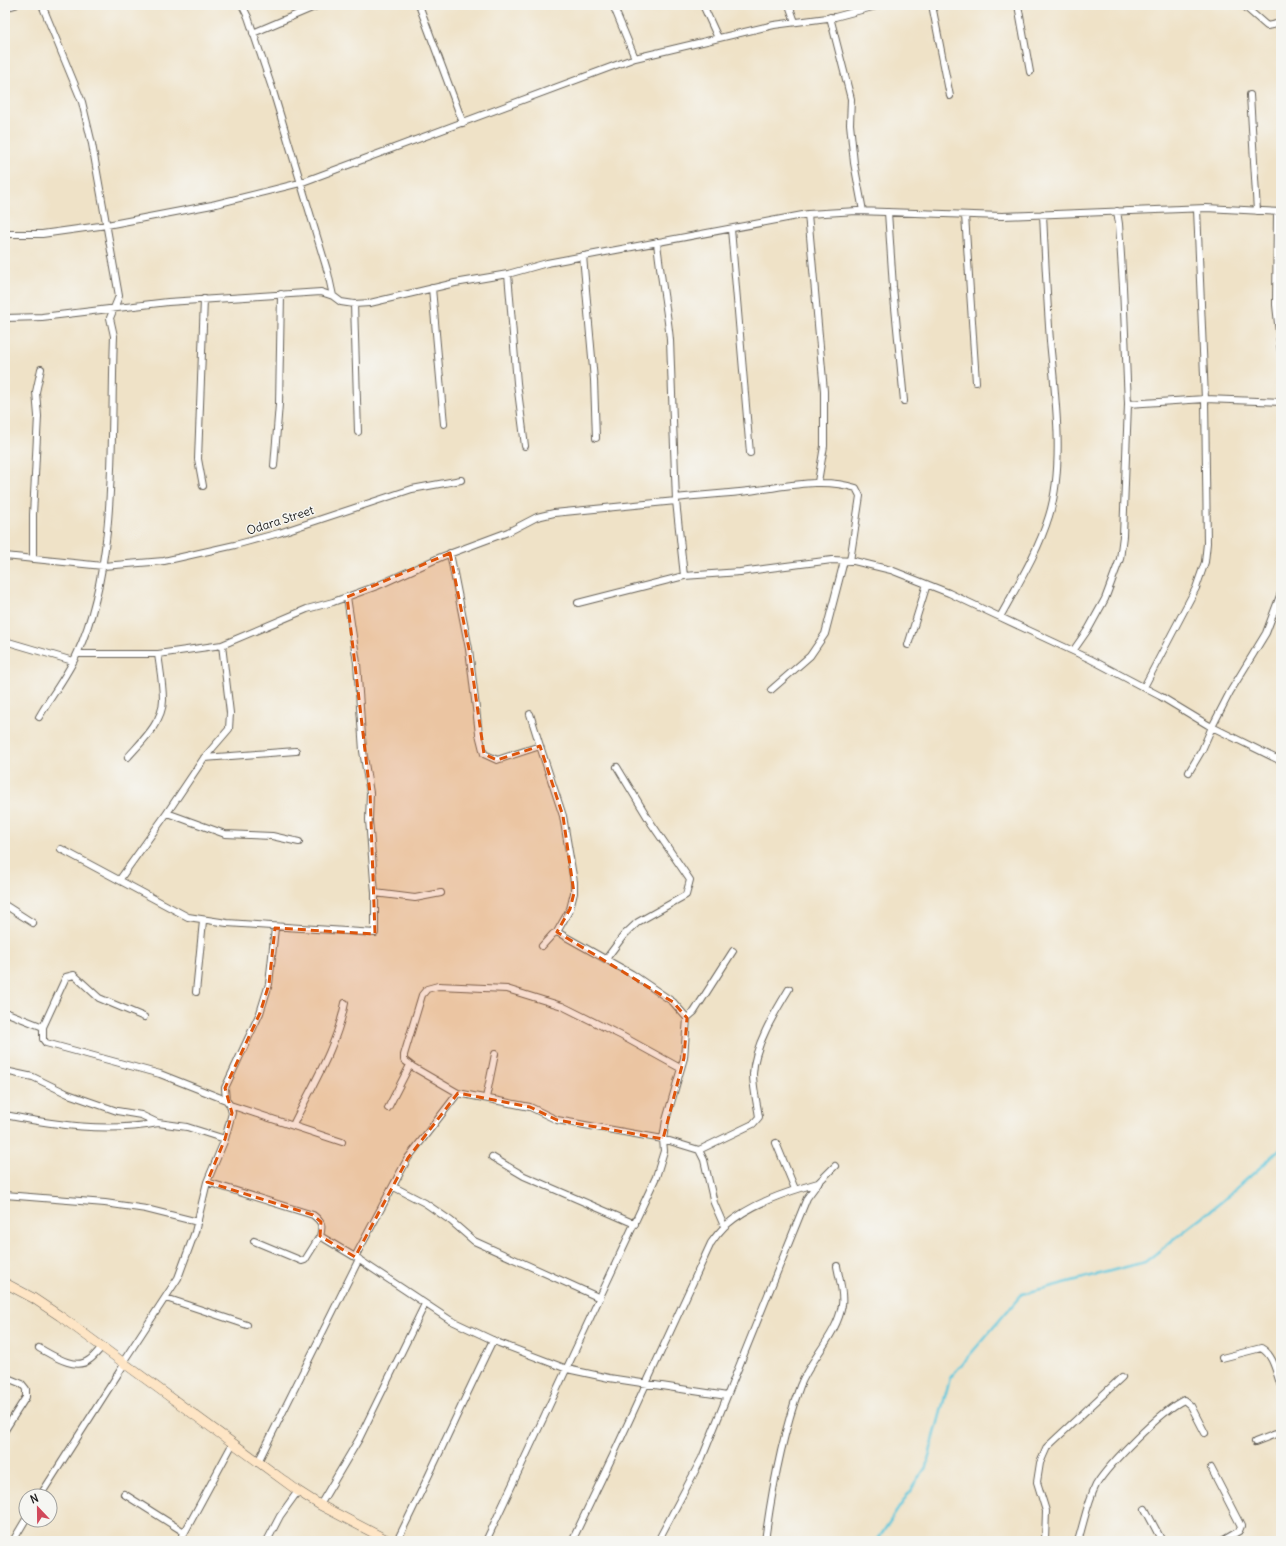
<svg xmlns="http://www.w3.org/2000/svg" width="1286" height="1546" viewBox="0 0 1286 1546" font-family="Delius,sans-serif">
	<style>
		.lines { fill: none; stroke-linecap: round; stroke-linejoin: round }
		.stream { stroke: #61c8dd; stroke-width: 2.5 }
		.street-casing { stroke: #666158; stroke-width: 8 }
		.secondary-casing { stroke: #666158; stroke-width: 10 }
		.street { stroke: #fff; stroke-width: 6 }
		.secondary { stroke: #fee5c5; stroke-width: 9 }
		.marked { fill: #de560d; fill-opacity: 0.2; stroke: #de560d; stroke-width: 3; stroke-dasharray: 8 5; stroke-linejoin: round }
		.labels { text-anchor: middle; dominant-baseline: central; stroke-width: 3; stroke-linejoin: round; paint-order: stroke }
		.street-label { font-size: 12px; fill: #1c1c1c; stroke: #f6f6f2 }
	</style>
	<rect width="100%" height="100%" fill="#f6f6f2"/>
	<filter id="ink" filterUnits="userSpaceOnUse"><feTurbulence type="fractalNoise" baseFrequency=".025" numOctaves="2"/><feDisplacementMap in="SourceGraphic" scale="8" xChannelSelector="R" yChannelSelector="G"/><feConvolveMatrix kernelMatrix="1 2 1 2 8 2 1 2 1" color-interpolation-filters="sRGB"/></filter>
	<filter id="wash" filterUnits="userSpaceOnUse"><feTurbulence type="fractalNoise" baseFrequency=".012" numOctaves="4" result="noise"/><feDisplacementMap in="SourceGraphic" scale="16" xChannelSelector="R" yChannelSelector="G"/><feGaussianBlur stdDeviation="0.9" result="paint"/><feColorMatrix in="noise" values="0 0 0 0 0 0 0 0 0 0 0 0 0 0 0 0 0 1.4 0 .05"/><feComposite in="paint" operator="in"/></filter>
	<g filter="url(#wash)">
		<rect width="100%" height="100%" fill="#efe2c7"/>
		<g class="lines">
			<!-- stream -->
			<path class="stream" d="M877 1541 926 1467 950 1378 1022 1294 1145 1262 1220 1203 1281 1149"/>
		</g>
	</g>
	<g filter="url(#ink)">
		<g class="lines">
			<!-- street casing -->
			<g class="street-casing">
				<path id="street" d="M242 5 248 17 273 91 328 273 333 296
					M419 5 463 123
					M613 5 635 58
					M703 5 718 38
					M789 5 795 22
					M932 5 950 96
					M1018 5 1030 72
					M1243 5 1267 26 1281 23
					M5 8 15 5
					M830 17 851 99 850 124 854 163 863 211
					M253 33 319 5
					M1250 95 1257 211
					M888 212 893 287 904 401
					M1277 212 1276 305 1281 352
					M808 214 824 391V446L818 482
					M965 215 976 382
					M731 229 750 453
					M5 234H42L107 225 212 205 300 183 635 58 774 25 835 17 880 5
					M657 242C660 275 667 307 670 340L676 501 684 576
					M583 256 594 380 596 438
					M508 274 517 383 525 446
					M432 288 444 424
					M354 304 358 432
					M5 318 42 317 168 302 321 292 333 296 341 302 354 304 370 303 455 283 508 274 547 263 808 214 857 211 1002 216 1206 208 1281 212
					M1128 404 1205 399 1281 402
					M274 466 279 404 281 294
					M203 486 198 459 204 299
					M676 498C700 495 725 494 749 491 785 487 821 477 856 488L860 496 850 561
					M450 553 469 649 479 734 484 754 497 760 540 746 563 816 574 882V893L570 909 557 932
					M5 556 103 566 164 561 235 545 279 533 412 489 461 480
					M33 558V515L38 416 36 392 41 369
					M578 603 684 576 740 572 832 560 854 561 891 570 949 593 1000 617 1090 659 1160 696 1208 725 1281 761
					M1000 617C1018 584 1038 552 1049 516 1065 465 1055 394 1050 341 1047 299 1045 257 1043 214
					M5 641 73 661
					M222 645 230 713 229 729 204 758 167 813 225 834 272 836 299 842
					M908 645 927 584
					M1073 651 1089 628 1105 599 1120 559 1123 536 1128 404 1123 287 1119 224 1117 211
					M77 654H158L222 645 307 609 333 602 377 586 441 557 508 532 537 517 554 513 676 501
					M1144 687 1196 588 1205 562 1207 543 1205 399 1197 209
					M771 690 810 656 825 634 844 561
					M530 714 540 746
					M39 717C51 696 67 676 77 654 119 563 110 436 114 336L110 318 119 296 92 144 82 102 42 5
					M128 757C141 742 163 722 163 700 163 685 160 669 158 654
					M204 758 296 751
					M1189 772 1202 750 1212 727 1230 692 1266 633 1281 593
					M61 849 188 917 227 923 375 933V893L369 820 370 793 363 751 357 663 347 597
					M120 879 167 813
					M375 893 415 898 441 893
					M5 905 33 923
					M606 959 624 935 638 922 686 895 690 880 651 823 617 767
					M196 992 203 921
					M5 1012 43 1027V1039L46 1043 160 1074 226 1100
					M687 1018 694 1012 733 951
					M43 1027 66 977 74 975 99 998 144 1017
					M680 1068 622 1036 562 1006 507 989 438 986 427 989 422 995 404 1055V1060L413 1067 458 1093 530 1107 557 1120 663 1139 699 1150 704 1160 714 1203 724 1226
					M5 1071 33 1077 68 1094 117 1111 141 1115 158 1123 187 1127 225 1139
					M486 1098 495 1054
					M230 1105 342 1142
					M388 1108 410 1065
					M5 1115C56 1125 107 1133 158 1123
					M293 1125C312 1086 337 1046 345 1003
					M776 1143 795 1189
					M699 1150 753 1124 759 1117C757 1103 753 1088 753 1074 754 1046 775 1012 789 989
					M492 1157 524 1176 635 1224
					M207 1182 313 1215C322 1222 323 1225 320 1236L355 1257 450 1320 499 1343 567 1369 609 1378 727 1396
					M394 1187 425 1203 451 1221 474 1241 600 1298
					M5 1195 105 1203 146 1209 198 1222
					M254 1241 302 1261 305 1260 320 1236
					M355 1257 408 1158 458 1093
					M166 1298 247 1325
					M39 1348C52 1355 75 1371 89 1360 94 1357 98 1351 102 1347
					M1222 1358 1261 1348C1274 1355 1276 1373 1281 1386
					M123 1362 178 1278 195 1232 207 1182 225 1139 232 1113 230 1105 226 1100 225 1088 260 1013 269 984 275 928
					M5 1377 22 1384 26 1389V1397L5 1430
					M1255 1442 1281 1432
					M258 1462 359 1259
					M1211 1468 1241 1526 1239 1531 1222 1541
					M124 1494 184 1532
					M40 1496 125 1363
					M320 1505 359 1439 425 1304
					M1145 1509 1162 1541
					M13 1541 26 1519
					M180 1541 233 1443
					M267 1541 280 1516 298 1491
					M397 1541C430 1475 460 1407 493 1340
					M486 1541 656 1177 664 1151 663 1139 666 1120 684 1058 687 1018 673 1002 632 974 557 932 553 934 542 946
					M572 1541 617 1447 711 1243C715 1237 720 1231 725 1226 750 1204 786 1192 818 1183
					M658 1541 702 1458 807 1198 818 1183 835 1166
					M765 1541C772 1489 782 1435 800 1386 811 1358 837 1335 842 1305 844 1293 839 1278 837 1266
					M1045 1541 1046 1511 1037 1482 1040 1463 1047 1447 1122 1377
					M1078 1541C1084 1522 1087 1503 1096 1485 1109 1464 1162 1410 1184 1400L1191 1406 1205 1433"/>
			</g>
			<!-- secondary casing -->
			<g class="secondary-casing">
				<path id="secondary" d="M5 1283 33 1298 60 1316 298 1491 320 1505 389 1541"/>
			</g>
			<!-- street -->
			<use href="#street" class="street"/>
			<!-- secondary -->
			<use href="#secondary" class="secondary"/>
		</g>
	</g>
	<!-- marked area -->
	<path class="marked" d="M450 553 469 649 484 754 497 760 540 746 563 816 574 893 570 909 557 932 673 1002 687 1018 684 1058 663 1139 557 1120 530 1107 458 1093 408 1158 355 1257 320 1236 321 1222 313 1215 207 1182 225 1139 232 1113 225 1088 260 1013 269 984 275 928 375 934 370 793 347 597Z"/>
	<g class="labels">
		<!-- street labels -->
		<g class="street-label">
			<text transform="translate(280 520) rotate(-18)">Odara Street</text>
		</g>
	</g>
	<!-- margin -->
	<rect width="1286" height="1546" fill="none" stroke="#f6f6f2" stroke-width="20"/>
	<!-- north arrow -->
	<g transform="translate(38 1508) rotate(338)"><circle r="19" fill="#f6f6f2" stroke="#9f9f9c"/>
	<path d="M0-3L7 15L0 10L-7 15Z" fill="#d1495b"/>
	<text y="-6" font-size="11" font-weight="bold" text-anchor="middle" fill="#1c1c1c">N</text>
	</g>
</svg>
